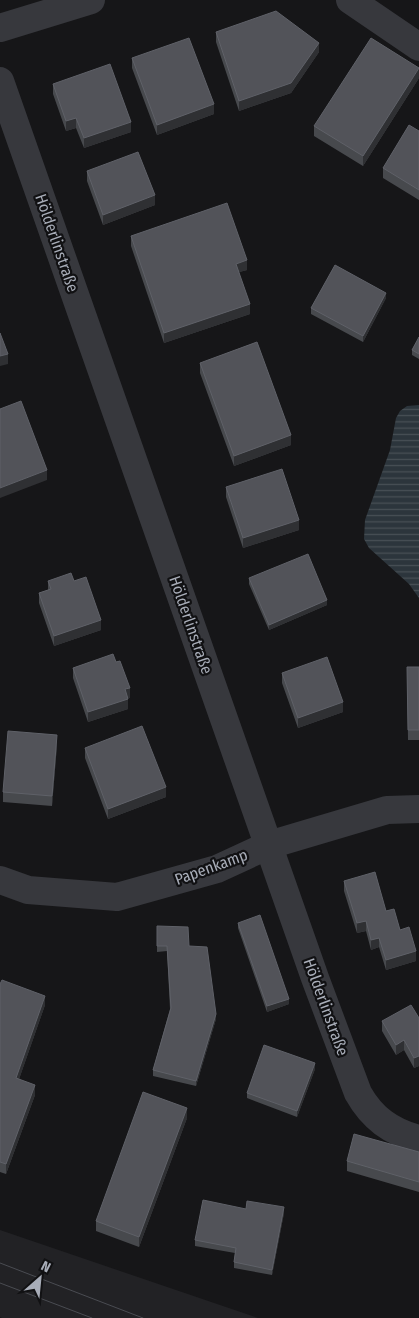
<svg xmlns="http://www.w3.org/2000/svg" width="419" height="1318" viewBox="0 0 419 1318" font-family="'Fira Sans Condensed',sans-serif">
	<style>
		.built { fill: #222225 }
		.water { fill: url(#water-rules) }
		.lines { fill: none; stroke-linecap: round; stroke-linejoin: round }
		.minor { stroke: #37383d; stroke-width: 28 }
		.tram { stroke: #4a4c52; stroke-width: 1 }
		.wall { fill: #47494d }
		.shaded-wall { fill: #2f3033 }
		.building { fill: #525359; stroke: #5f6168 }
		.labels { text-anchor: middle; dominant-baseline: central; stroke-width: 4.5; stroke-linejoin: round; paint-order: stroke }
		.street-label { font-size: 16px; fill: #a8adb8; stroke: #111113 }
	</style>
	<defs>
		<pattern id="water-rules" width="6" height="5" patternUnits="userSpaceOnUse" patternTransform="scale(1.25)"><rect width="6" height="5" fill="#2c353c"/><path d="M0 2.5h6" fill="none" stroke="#485056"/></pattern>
	</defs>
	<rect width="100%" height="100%" fill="#161618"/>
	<!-- built -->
	<path class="built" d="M0 1230 258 1318H2L0 1317Z"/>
	<!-- water -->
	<path class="water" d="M419 405V598L409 584 369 548 364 539 365 520 390 450 396 418 400 411 407 406Z"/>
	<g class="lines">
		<!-- minor -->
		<path class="minor" d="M350 0 419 47
			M0 28 91 0
			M0 81 315 978 358 1093C372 1118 391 1132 419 1139
			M0 880 28 890 117 897 217 869 269 845 387 810 419 809"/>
		<!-- tram -->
		<path class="tram" d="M0 1263 143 1318
			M0 1283 92 1318"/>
	</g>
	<!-- wall -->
	<path class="wall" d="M216 32 319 52 291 93 239 111 216 42Z
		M132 58 214 114 157 135 132 68Z
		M419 78 363 166 314 136V126Z
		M53 84 131 132 84 148 76 128 66 131 53 94Z
		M419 131V200L383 178V168Z
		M87 171 155 205 103 225 87 181Z
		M131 236 247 270 239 272 250 314 164 343 131 246Z
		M386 298 363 342 311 314V308Z
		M419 337V359L412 355V350Z
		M200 363 291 445 234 466 200 373Z
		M226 487 299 530 243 548 226 497Z
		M249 578 327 605 269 630 249 584Z
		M48 581 101 630 54 646 39 603V593L48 590Z
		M407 667H419V740H408Z
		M73 668 130 698H128V709L88 722 73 678Z
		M282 673 343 712 298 728 282 683Z
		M57 745 52 806 3 802V792Z
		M85 748 166 797 108 819 85 758Z
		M344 881 386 911 400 930 416 961 386 970 379 947 371 950 366 931 357 933 344 891Z
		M238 923 289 1004 267 1012 238 928Z
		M157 926 189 946 216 1019 196 1086 153 1076V1070L170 1009 167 951 157 952Z
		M0 984 45 1005 19 1079 35 1095 6 1174 0 1172Z
		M419 1018V1066L414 1068 404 1050 396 1055 382 1031V1021Z
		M315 1069 297 1117 247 1098V1093Z
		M187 1118 139 1247 96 1231V1221Z
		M419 1152V1192L347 1171V1161Z
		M246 1209 284 1213 272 1275 234 1268V1262L235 1253 195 1246V1240Z"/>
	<!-- shaded-wall -->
	<path class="shaded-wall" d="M319 43V52L291 93 239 111V101Z
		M419 68V78L363 166V156Z
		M214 104V114L157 135V125Z
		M76 118V128L66 131V121Z
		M131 122V132L84 148V138Z
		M155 195V205L103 225V215Z
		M247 260V270L236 273V264Z
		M386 293V298L363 342V336Z
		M250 304V314L164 343V333Z
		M8 354V364L0 366V356Z
		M291 435V445L234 466V456Z
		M47 470V480L0 498V488Z
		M299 520V530L243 548V538Z
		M327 600V605L269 630V625Z
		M101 620V630L54 646V636Z
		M130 688V698L125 699V689Z
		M128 699V709L88 722V712Z
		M343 702V712L298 728V718Z
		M57 735V745L52 806V796Z
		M166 787V797L108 819V809Z
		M366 921V931L357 933V923Z
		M379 938V947L371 950V940Z
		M416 951V961L386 970V960Z
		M45 996V1005L16 1088V1078Z
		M289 999V1004L267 1012V1006Z
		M216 1014V1019L196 1086V1081Z
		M404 1040V1050L396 1055V1045Z
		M419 1056V1066L414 1068V1058Z
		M315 1063V1069L297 1117V1111Z
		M35 1085V1095L6 1174V1164Z
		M187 1108V1118L139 1247V1237Z
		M284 1207V1213L272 1275V1270Z"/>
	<!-- building -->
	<path class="building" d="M276 11 319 43 291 83 239 101 216 32Z
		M189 38 214 104 157 125 132 58Z
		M371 38 419 68 363 156 314 126Z
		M110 64 131 122 84 138 76 118 66 121 53 84Z
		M409 125 419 131V190L383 168Z
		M138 152 155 195 103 215 87 171Z
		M227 203 247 260 236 264 250 304 164 333 131 236Z
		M335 265 386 293 363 336 311 308Z
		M0 333 8 354 0 356Z
		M419 337V354L412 350Z
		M257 342 291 435 234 456 200 363Z
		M21 401 47 470 0 488V409Z
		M282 469 299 520 243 538 226 487Z
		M308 554 327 600 269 625 249 578Z
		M71 573 74 581 86 577 101 620 54 636 39 593 51 589 48 581Z
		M113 654 116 662 120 661 130 688 125 689 128 699 88 712 73 668Z
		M327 657 343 702 298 718 282 673Z
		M407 667H419V730H408Z
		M142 726 166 787 108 809 85 748Z
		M8 731 57 735 52 796 3 792Z
		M375 872 386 911 394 909 400 930 409 927 416 951 386 960 379 938 371 940 366 921 357 923 344 881Z
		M260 915 289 999 267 1006 238 923Z
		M157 926 188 927 189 946 207 947 216 1014 196 1081 153 1070 171 1008 167 946H157Z
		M2 980 45 996 16 1078 35 1085 6 1164 0 1162V984Z
		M411 1005 419 1018V1056L414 1058 404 1040 396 1045 382 1021Z
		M264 1045 315 1063 297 1111 247 1093Z
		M143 1092 187 1108 139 1237 96 1221Z
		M354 1134 419 1152V1182L347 1161Z
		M203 1200 246 1209 247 1201 284 1207 272 1270 234 1262 236 1248 195 1240Z"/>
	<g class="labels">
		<!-- street labels -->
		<g class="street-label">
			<text transform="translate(57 243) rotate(71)">Hölderlinstraße</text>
			<text transform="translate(191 625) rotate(71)">Hölderlinstraße</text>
			<text transform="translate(211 867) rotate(-20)">Papenkamp</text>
			<text transform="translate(326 1007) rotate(70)">Hölderlinstraße</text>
		</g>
	</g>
	<!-- north arrow -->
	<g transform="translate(40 1278) rotate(27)" stroke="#111113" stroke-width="4" paint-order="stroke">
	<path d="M0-4L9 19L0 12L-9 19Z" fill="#a8adb8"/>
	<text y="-8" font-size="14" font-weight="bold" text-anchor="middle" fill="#a8adb8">N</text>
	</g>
</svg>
